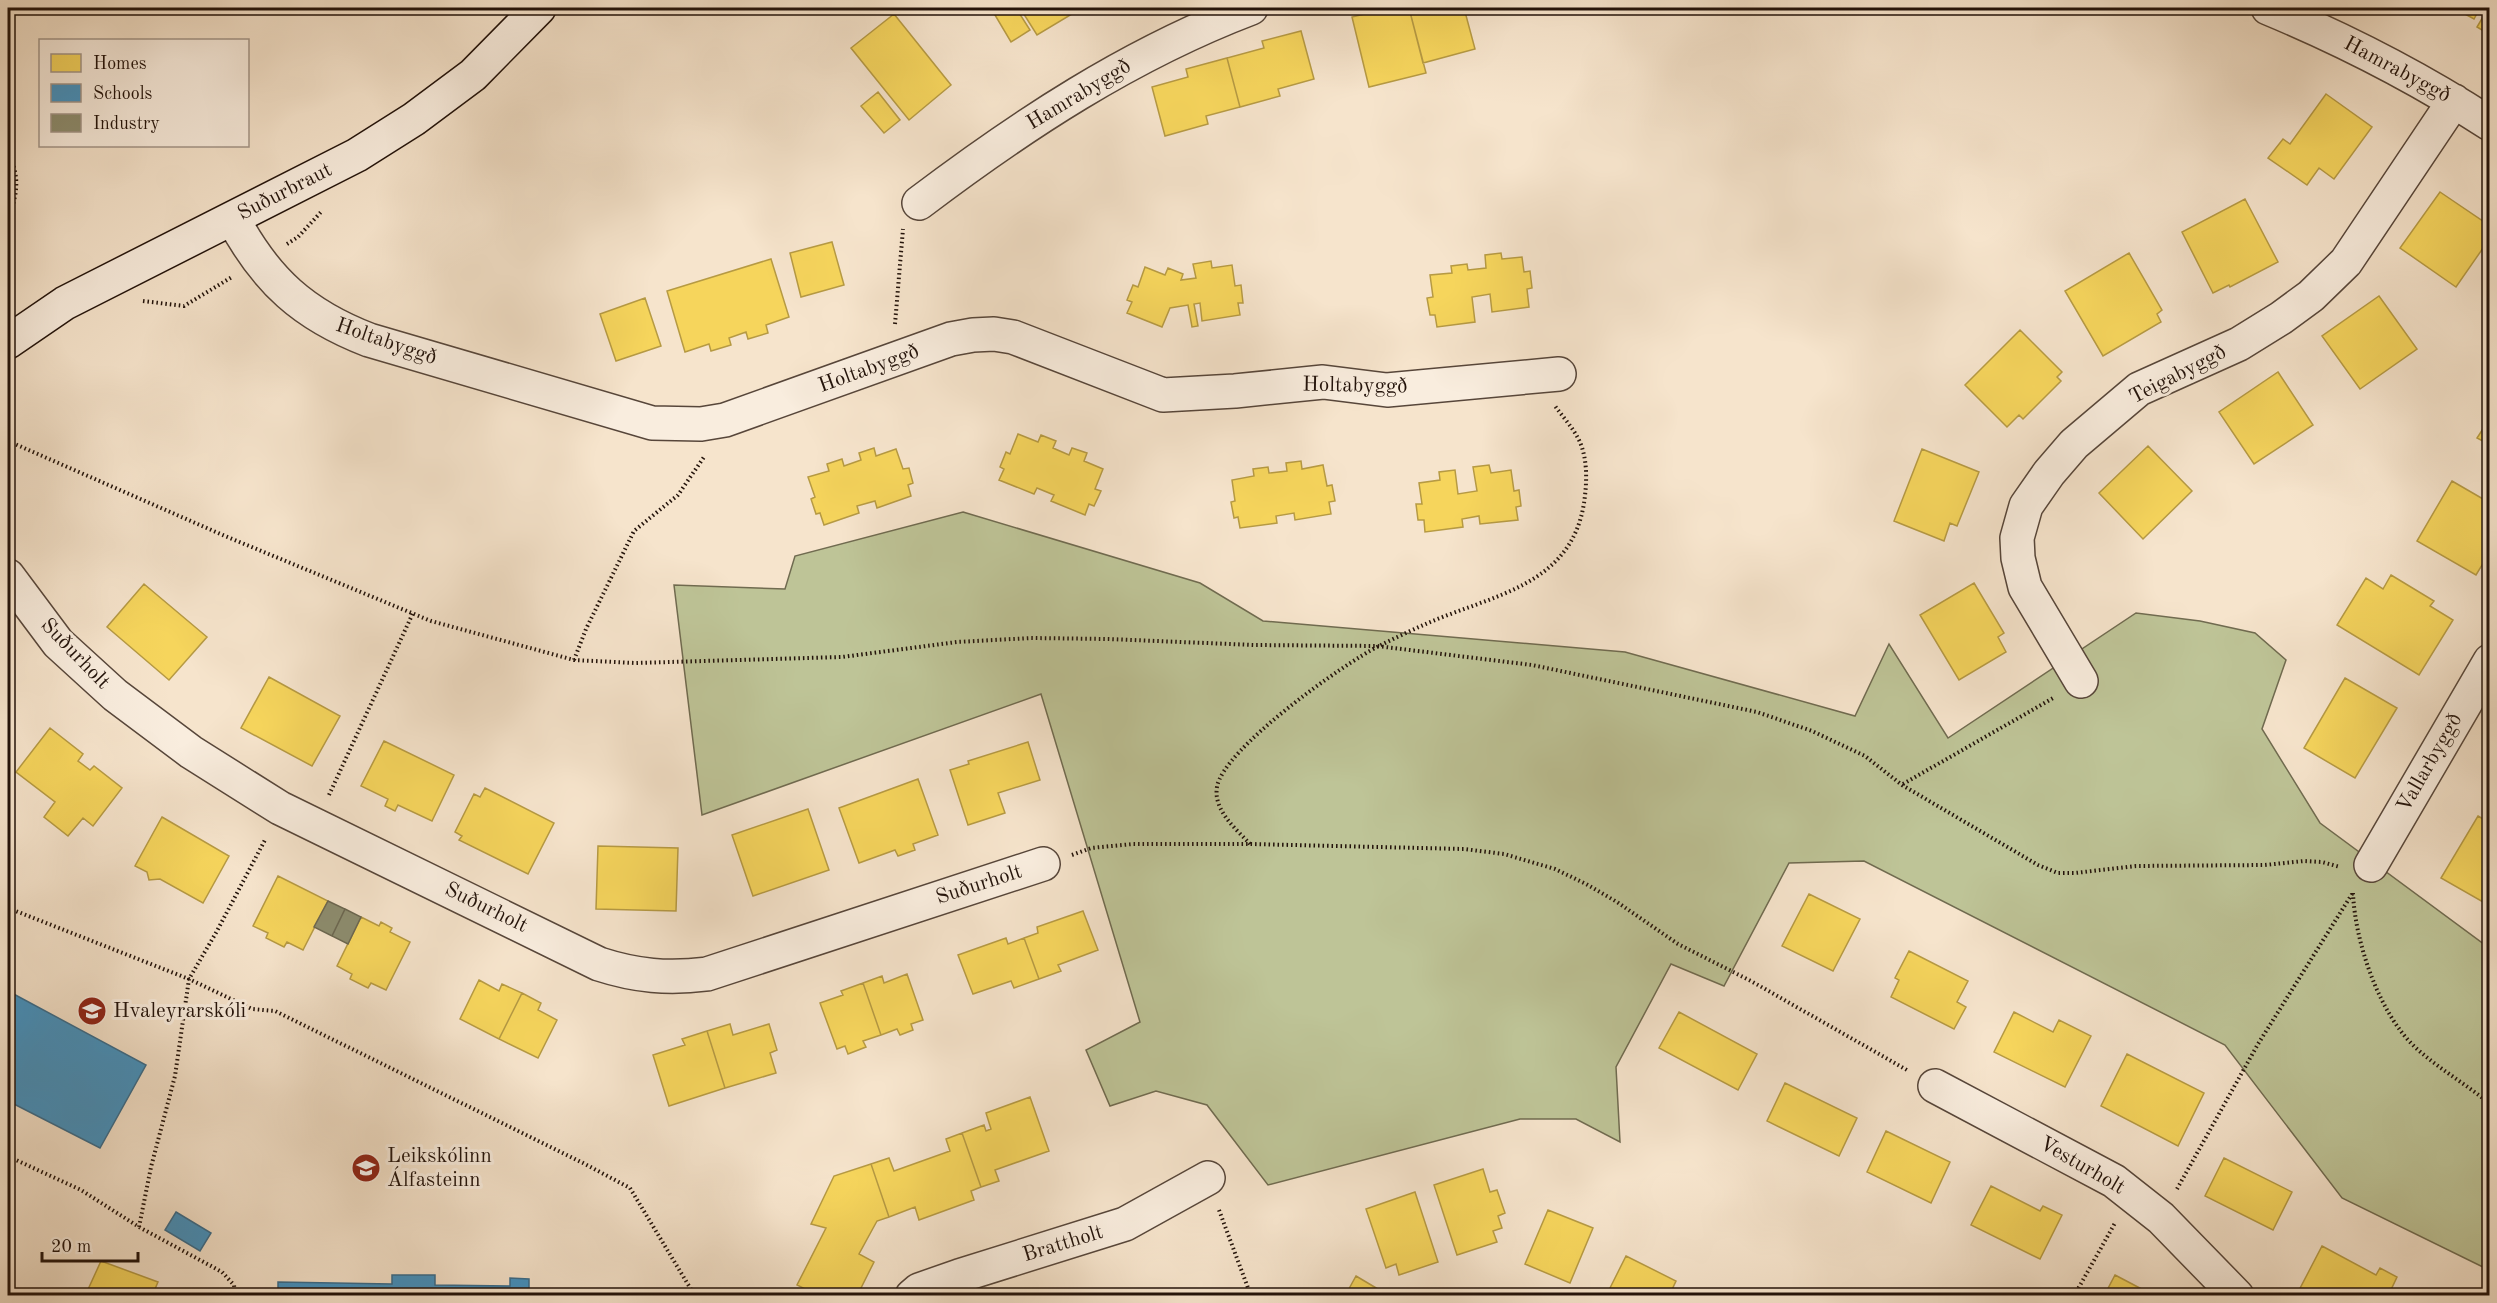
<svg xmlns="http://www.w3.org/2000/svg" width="2497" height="1303" viewBox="0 0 2497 1303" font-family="'Old Standard TT',serif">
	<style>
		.green { fill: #bec497; stroke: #706b50; stroke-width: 1.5 }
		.homes { fill: #f6d55c; stroke: #b69a43; stroke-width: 1.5 }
		.schools { fill: #4393c3; stroke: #396c8c; stroke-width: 1.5 }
		.industry { fill: #8c8c6e; stroke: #6c6750; stroke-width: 1.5 }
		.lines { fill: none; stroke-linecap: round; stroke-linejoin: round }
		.street-casing { stroke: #57463a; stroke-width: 36 }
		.secondary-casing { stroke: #22120a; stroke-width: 36 }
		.path { stroke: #22120a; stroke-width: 4; stroke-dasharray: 1.5 3; stroke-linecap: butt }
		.street { stroke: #f9edde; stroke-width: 33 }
		.secondary { stroke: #f9edde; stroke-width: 33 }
		.labels { text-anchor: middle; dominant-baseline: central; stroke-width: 6; stroke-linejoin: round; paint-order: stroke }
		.street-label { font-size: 21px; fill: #22120a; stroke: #f9edde }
		.poi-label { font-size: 21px; fill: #22120a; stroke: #f9edde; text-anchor: start }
	</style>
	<rect width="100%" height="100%" fill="#f6e4cc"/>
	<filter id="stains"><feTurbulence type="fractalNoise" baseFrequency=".00333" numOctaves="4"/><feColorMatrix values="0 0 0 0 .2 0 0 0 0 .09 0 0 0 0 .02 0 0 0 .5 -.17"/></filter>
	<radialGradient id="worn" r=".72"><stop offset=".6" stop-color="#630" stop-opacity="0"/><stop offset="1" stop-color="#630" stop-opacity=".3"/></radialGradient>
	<!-- green -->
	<path class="green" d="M963 512 1200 583 1263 621 1625 652 1855 716 1889 644 1948 738 2136 613 2200 621 2255 633 2286 660 2262 729 2320 823 2489 948V1270L2342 1198 2225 1045 1864 861 1789 863 1724 986 1671 964 1616 1067 1620 1142 1576 1119H1520L1268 1185 1207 1105 1156 1091 1110 1106 1086 1050 1140 1022 1041 694 702 815 674 585 785 589 795 556Z"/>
	<!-- homes -->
	<path class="homes" d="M996 8H1016L1030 30 1011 42 992 10Z
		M1020 8H1082L1037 35Z
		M1389 8H1409L1426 73 1369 87 1352 17Z
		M1409 8H1464L1475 49 1423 63Z
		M2454 8H2480L2474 19Z
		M2483 8H2490V35L2477 27 2487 10Z
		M894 14 951 85 909 120 851 48Z
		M1301 31 1314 79 1278 89 1280 96 1240 107 1227 58 1264 48 1262 41Z
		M1227 58 1240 107 1206 116 1208 124 1165 136 1152 87 1188 77 1186 69Z
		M878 92 900 120 884 133 861 106Z
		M2326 94 2372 127 2334 179 2319 168 2307 185 2268 158 2283 139 2290 144Z
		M2440 192 2490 226V238L2456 287 2400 248Z
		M2245 199 2278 262 2230 287 2229 285 2213 293 2182 232Z
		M832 242 844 285 801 297 790 253Z
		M1501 253 1502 259 1522 257 1524 272 1530 271 1532 288 1527 289 1529 307 1492 312 1490 294 1472 297 1475 322 1437 327 1435 315H1430L1427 298 1433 297 1430 275 1452 273 1451 266 1467 264 1468 270 1486 268 1485 255Z
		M2129 253 2162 310 2157 314 2161 322 2103 356 2065 291Z
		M771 259 789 317 766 325 768 333 748 339 746 332 729 338 731 345 711 351 709 344 685 352 667 291Z
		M1211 261 1212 268 1232 265 1235 286 1241 285 1243 303H1238L1240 315 1202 321 1200 303 1194 304 1198 326 1192 327 1188 305 1170 308 1162 327 1127 313 1132 302 1127 300 1133 285 1138 287 1145 267 1165 275 1168 268 1183 274 1181 280 1196 278 1193 264Z
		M2379 296 2417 349 2360 389 2322 336Z
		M645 298 661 346 616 361 600 314Z
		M2020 330 2062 372 2057 377 2061 381 2023 419 2019 415 2007 427 1965 385Z
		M2278 372 2313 425 2254 464 2219 412Z
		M2490 418V445L2477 438Z
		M1018 434 1038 442 1041 435 1056 441 1053 448 1069 455 1072 448 1087 453 1084 461 1103 469 1095 489 1101 491 1094 506 1089 504 1085 515 1051 501 1054 495 1037 488 1034 494 999 480 1004 469 1000 467 1006 452 1010 454Z
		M2148 446 2192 491 2143 539 2099 493Z
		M874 448 876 456 896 449 903 469 909 468 913 483 908 485 911 496 877 508 875 501 857 506 859 513 824 525 820 513 816 514 811 499 815 497 808 477 829 471 827 464 842 459 844 466 861 460 859 453Z
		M1922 449 1979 472 1957 526 1950 523 1944 541 1894 521Z
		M1301 461 1302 469 1323 465 1327 486 1332 485 1335 501 1329 502 1331 514 1295 520 1294 513 1276 516 1277 523 1240 528 1238 517 1234 518 1231 502 1235 501 1232 480 1254 476 1253 469 1268 467 1269 473 1287 471 1286 463Z
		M1489 465 1491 473 1511 470 1514 491 1519 490 1521 506 1516 507 1518 520 1480 524 1479 516 1462 519 1463 527 1425 532 1424 520H1418L1416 504H1422L1419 483 1440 480 1439 472 1455 470 1458 494 1477 491 1473 467Z
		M2452 481 2490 503V552L2476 575 2417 541Z
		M2391 575 2434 601 2430 606 2453 620 2419 675 2337 625 2366 578 2383 589Z
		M1974 583 2004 633 1998 637 2006 652 1959 680 1920 615Z
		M144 584 207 637 169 680 107 627Z
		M269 677 340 716 312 766 241 728Z
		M2345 678 2397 708 2355 778 2304 748Z
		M50 728 83 754 78 761 90 770 94 766 122 788 93 826 83 818 68 836 44 817 55 802 16 772Z
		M384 741 454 775 432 821 398 805 395 811 385 806 388 799 361 786Z
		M1028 742 1040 780 998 793 1005 813 968 825 950 770 969 764 968 761Z
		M918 779 938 835 913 844 915 850 898 856 895 850 859 863 839 808Z
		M485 788 554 823 528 874 459 840 462 836 455 832 474 794 480 797Z
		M808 809 829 870 753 896 732 835Z
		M2478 816 2490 823V906L2441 878Z
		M162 817 229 856 203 903 160 879 149 880 147 872 135 866Z
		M598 846 678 848 676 911 596 909Z
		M278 876 328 901 303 950 287 942 284 947 266 938 268 933 253 926Z
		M1809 894 1860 919 1833 971 1782 946Z
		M1083 911 1098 950 1058 965 1061 971 1039 979 1024 938 1038 933 1037 927Z
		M361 917 379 926 381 922 392 928 390 932 410 942 386 990 371 983 368 988 350 979 352 974 337 966Z
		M1006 938 1008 944 1024 938 1039 979 1014 988 1011 981 973 994 958 955Z
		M1909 951 1968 981 1957 1002 1966 1007 1954 1029 1891 997 1899 980 1895 978Z
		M907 974 923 1020 911 1024 913 1030 900 1035 897 1029 881 1035 863 983 882 976 884 983Z
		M479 980 499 991 502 984 522 993 499 1039 460 1019Z
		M863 983 881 1035 863 1041 866 1047 848 1054 845 1046 837 1049 820 1003 843 995 841 991Z
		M522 993 541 1003 538 1010 557 1020 538 1058 499 1039Z
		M1679 1012 1757 1054 1738 1090 1659 1048Z
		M2014 1012 2053 1032 2059 1020 2091 1036 2065 1087 1994 1052Z
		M730 1024 733 1035 769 1024 777 1050 770 1053 776 1073 725 1088 707 1031Z
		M707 1031 725 1088 669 1106 653 1055 685 1045 682 1039Z
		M2127 1054 2204 1093 2178 1146 2101 1106Z
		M1785 1083 1857 1118 1839 1156 1767 1121Z
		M1030 1097 1049 1151 995 1170 999 1181 981 1187 962 1133 984 1125 986 1131 991 1129 986 1113Z
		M1886 1131 1950 1162 1931 1203 1867 1172Z
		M962 1133 981 1187 971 1191 974 1200 919 1220 915 1207 889 1217 871 1164 889 1158 894 1171 950 1151 946 1139Z
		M2224 1158 2292 1192 2273 1230 2205 1196Z
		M871 1164 889 1217 877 1221 859 1254 874 1262 857 1296H819L797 1285 826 1228 811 1224 834 1176Z
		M1483 1169 1490 1192 1497 1190 1505 1213 1498 1216 1502 1228 1493 1231 1497 1242 1457 1255 1434 1185Z
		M1991 1186 2040 1211 2043 1206 2062 1215 2040 1259 1971 1225Z
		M1415 1192 1438 1262 1399 1275 1396 1264 1386 1268 1366 1209Z
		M1548 1210 1593 1228 1570 1283 1525 1264Z
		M2322 1246 2376 1275 2380 1268 2397 1277 2388 1296H2296Z
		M1626 1256 1676 1281 1669 1296H1606Z
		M101 1261 158 1282 152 1296H85Z
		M2115 1275 2155 1296H2104Z
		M1356 1276 1388 1295V1296H1345Z"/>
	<!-- schools -->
	<path class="schools" d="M8 991 146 1065 100 1148 8 1101Z
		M176 1212 211 1233 200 1251 165 1230Z
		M392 1275H435V1285L510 1286V1278L529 1279V1296H278V1282L392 1284Z"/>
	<!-- industry -->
	<path class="industry" d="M328 901 345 909 332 936 314 927Z
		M345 909 361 917 348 944 332 936Z"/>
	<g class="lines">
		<!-- street casing -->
		<g class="street-casing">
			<path id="street" d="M2268 8C2345 40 2419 78 2490 124
				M919 203C1022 125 1130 54 1251 8
				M233 219C266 281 304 315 369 340L652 423 701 424 725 420 951 339 973 335 994 334 1013 337 1163 395 1235 391 1323 382 1387 390 1559 374
				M8 576 58 643 115 695 191 752 280 808 599 964C636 976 668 979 707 974L1043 864
				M2081 681 2025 587 2018 558 2017 538 2026 506 2049 473 2074 444 2139 389 2239 344 2281 318 2311 296 2346 262 2454 101
				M2371 865 2490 661
				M1935 1086 2114 1181 2161 1218 2237 1296
				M912 1296 919 1290 959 1276 1125 1224 1208 1178"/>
		</g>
		<!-- secondary casing -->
		<g class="secondary-casing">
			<path id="secondary" d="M8 342 65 303 357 155 414 119 473 75 539 8"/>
		</g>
		<!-- path -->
		<path class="path" d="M8 154C20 174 18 196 8 217
			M287 244 298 237 321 212
			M143 301 184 306 232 277
			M895 324 903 229
			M8 441 225 536 431 621 574 660 635 663 842 657 957 642 1031 638 1108 639 1254 645 1377 646 1532 665 1757 712 1812 731 1865 756 1902 785 2038 865 2058 873H2075L2136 866 2265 865 2304 861 2322 862 2340 867
			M574 660 586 629 634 531 678 495 704 457
			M1903 784 2055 697
			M329 795 413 613
			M1250 844C1236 829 1213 810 1217 787 1223 749 1343 664 1379 646 1395 638 1412 630 1428 623 1492 595 1571 586 1584 503 1587 483 1588 459 1579 440 1573 428 1563 417 1555 406
			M1072 855 1091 848 1133 844H1250L1464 849 1504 854 1555 869 1586 884 1617 902 1678 944 1751 981 1907 1070
			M2353 893C2355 942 2379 1014 2416 1048 2439 1069 2466 1084 2490 1104
			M8 908 189 979 252 1009 275 1011 583 1163 630 1188 695 1296
			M8 1159 16 1160 81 1190 139 1227 222 1272 234 1285 235 1296
			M2177 1189 2258 1044 2352 894V891
			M1219 1210 1251 1296
			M139 1227 151 1167 175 1076 189 979 217 931 266 838
			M2074 1296 2115 1223"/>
		<!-- street -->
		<use href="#street" class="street"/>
		<!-- secondary -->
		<use href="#secondary" class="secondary"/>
	</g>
	<!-- icons -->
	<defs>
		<g id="school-disc" transform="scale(1.5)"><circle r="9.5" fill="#8f2418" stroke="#f9edde"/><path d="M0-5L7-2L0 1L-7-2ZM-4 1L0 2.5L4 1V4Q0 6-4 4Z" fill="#fff"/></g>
	</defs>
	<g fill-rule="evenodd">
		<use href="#school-disc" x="92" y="1011"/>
		<use href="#school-disc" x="366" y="1168"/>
	</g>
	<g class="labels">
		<!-- street labels -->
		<g class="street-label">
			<text transform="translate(2397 70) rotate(28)">Hamrabyggð</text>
			<text transform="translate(1079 95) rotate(-31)">Hamrabyggð</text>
			<text transform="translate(285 192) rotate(-27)">Suðurbraut</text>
			<text transform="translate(386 342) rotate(19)">Holtabyggð</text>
			<text transform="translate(869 369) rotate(-20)">Holtabyggð</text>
			<text transform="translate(2178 375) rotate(-27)">Teigabyggð</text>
			<text transform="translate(1355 386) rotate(1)">Holtabyggð</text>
			<text transform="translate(75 654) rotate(46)">Suðurholt</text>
			<text transform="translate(2430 763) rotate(-60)">Vallarbyggð</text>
			<text transform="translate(979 885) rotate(-18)">Suðurholt</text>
			<text transform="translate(486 908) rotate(26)">Suðurholt</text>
			<text transform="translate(2082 1166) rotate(30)">Vesturholt</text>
			<text transform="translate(1063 1244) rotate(-17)">Brattholt</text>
		</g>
		<!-- poi labels -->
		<g class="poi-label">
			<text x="113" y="1011">Hvaleyrarskóli</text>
			<text x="387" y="1156">Leikskólinn<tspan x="387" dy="24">Álfasteinn</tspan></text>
		</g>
	</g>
	<!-- margin -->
	<rect width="2497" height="1303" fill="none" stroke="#f6e4cc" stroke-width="30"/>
	<rect x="9" y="9" width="2479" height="1285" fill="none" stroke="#22120a" stroke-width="3"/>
	<rect x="15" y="15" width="2467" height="1273" fill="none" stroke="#22120a" stroke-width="1.5"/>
	<!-- legend -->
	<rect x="39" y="39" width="210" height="108" fill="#f9edde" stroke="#a39589" stroke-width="1.5"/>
	<rect x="51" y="54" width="30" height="18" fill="#f6d55c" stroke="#a39589" stroke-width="1.5"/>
	<text x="93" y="69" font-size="18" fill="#22120a">Homes</text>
	<rect x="51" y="84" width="30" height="18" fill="#4393c3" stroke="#a39589" stroke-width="1.5"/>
	<text x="93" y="99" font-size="18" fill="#22120a">Schools</text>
	<rect x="51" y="114" width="30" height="18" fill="#8c8c6e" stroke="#a39589" stroke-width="1.5"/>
	<text x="93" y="129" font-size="18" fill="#22120a">Industry</text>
	<!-- scale -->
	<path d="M42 1252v9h96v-9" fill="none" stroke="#22120a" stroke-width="3"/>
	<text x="51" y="1252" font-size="18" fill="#22120a" stroke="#f9edde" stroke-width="4.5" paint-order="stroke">20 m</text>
	<rect width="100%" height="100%" filter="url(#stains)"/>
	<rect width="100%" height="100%" fill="url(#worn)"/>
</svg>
